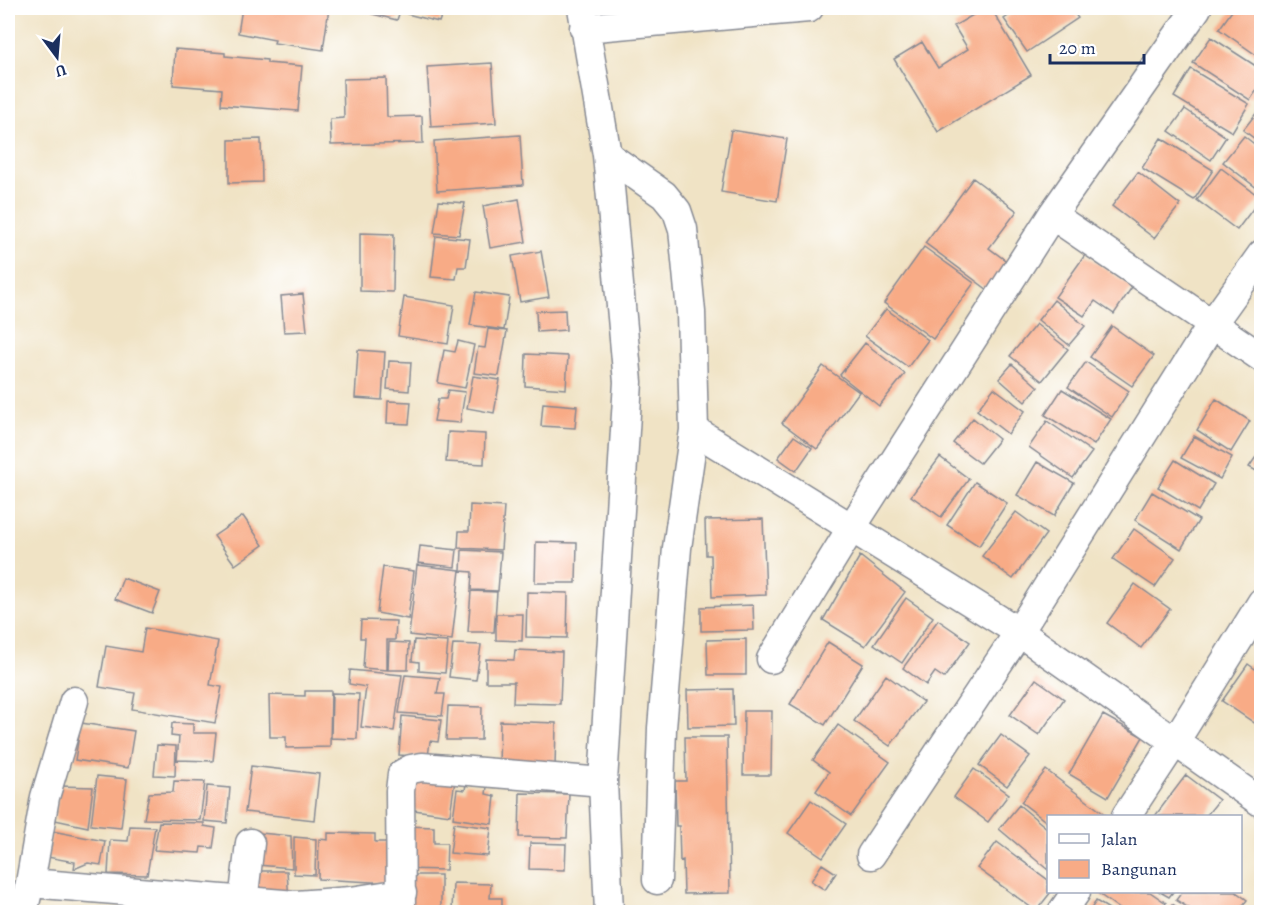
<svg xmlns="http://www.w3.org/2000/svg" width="1269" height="920" viewBox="0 0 1269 920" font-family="Alegreya,serif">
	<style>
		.building { fill: #f8ab86 }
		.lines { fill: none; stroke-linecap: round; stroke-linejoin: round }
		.street-casing { stroke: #868992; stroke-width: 31 }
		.street { stroke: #fff; stroke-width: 28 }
	</style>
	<rect width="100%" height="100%" fill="#fff"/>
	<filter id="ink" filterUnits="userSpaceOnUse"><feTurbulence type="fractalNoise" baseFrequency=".0167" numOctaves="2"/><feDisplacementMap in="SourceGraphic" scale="12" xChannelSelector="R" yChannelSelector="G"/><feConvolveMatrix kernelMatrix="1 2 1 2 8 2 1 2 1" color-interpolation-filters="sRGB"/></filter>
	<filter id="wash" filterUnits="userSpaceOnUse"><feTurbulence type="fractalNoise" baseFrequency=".008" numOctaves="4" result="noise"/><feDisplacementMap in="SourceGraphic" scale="24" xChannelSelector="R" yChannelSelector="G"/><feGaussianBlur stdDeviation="1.35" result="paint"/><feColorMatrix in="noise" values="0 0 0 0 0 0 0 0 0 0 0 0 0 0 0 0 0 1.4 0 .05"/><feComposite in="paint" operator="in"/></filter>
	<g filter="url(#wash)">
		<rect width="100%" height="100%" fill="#f0e3c5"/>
		<g id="blocks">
			<!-- building -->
			<path class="building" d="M242 8H329L323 50 274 43 275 40 238 33Z
				M373 8H401L397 20 372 14Z
				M409 8H444L439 22 407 14Z
				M985 8H991L1031 75 938 132 894 59 922 42 938 68 968 49 954 26Z
				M1020 8H1070L1078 18 1027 52 1004 19Z
				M1234 8H1258L1262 10V59L1219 29Z
				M1211 37 1262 70V83L1250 100 1193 63Z
				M175 49 225 53V56L267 60V63L302 66 298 111 221 105 222 89 173 85Z
				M492 63 496 123 431 127 427 67Z
				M1191 69 1249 104 1232 132 1174 97Z
				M386 78 387 117 422 116 423 143 331 145 330 119 344 118 343 79Z
				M1262 106V144L1243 130Z
				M1185 109 1226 137 1211 160 1169 131Z
				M731 130 787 139 777 201 721 192Z
				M520 135 523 185 437 191 434 141Z
				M1244 136 1262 150V192L1223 162Z
				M1161 138 1213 170 1194 200 1142 168Z
				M261 139 262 182 229 183V140Z
				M1221 168 1261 198 1237 230 1197 200Z
				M1138 172 1180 205 1154 238 1112 206Z
				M973 178 1017 211 989 248 1009 263 988 290 925 243Z
				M519 199 526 242 490 248 483 206Z
				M439 201 465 203 459 235 434 233Z
				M360 233 394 234 393 292 360 291Z
				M436 236 470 239 466 267H458L456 279 431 277Z
				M924 247 974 283 933 339 884 303Z
				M541 251 549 297 520 302 512 256Z
				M1085 255 1132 287 1114 314 1095 301 1084 316 1055 297Z
				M476 292 509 297 504 330 470 325Z
				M303 294 307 331 284 332 281 296Z
				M404 297 454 305 448 344 398 336Z
				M1054 300 1085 326 1069 345 1038 320Z
				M886 309 928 340 908 367 865 336Z
				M565 310 566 330 537 332 536 311Z
				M1036 324 1068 349 1042 381 1010 356Z
				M1112 326 1154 356 1132 386 1090 357Z
				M488 329 507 331 499 376 474 373 478 347 485 348Z
				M458 341 474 345 465 388 438 383 444 350 455 352Z
				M865 343 905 374 879 406 840 375Z
				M358 350 385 352 382 400 355 398Z
				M526 354 568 356 566 389 525 386Z
				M389 361 411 362 409 391 387 389Z
				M1086 362 1129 391 1112 417 1068 387Z
				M1012 364 1038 387 1025 402 999 379Z
				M823 366 859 392 817 449 782 423Z
				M473 376 500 380 494 413 467 408Z
				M994 388 1025 411 1008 434 977 410Z
				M1062 389 1111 419 1094 445 1045 415Z
				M448 390 465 392 460 423 434 421 438 399H446Z
				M1216 399 1250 421 1231 452 1197 430Z
				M388 401 411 402 409 424 387 423Z
				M543 403 577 406 575 428 541 426Z
				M973 418 999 439 980 463 953 443Z
				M1047 421 1092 452 1073 478 1029 447Z
				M448 432 485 434 484 464 446 462Z
				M794 436 812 448 796 471 778 458Z
				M1194 436 1232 457 1220 479 1181 458Z
				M1262 448V474L1249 467Z
				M940 457 969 479 941 517 911 496Z
				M1175 460 1214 484 1198 511 1158 487Z
				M1037 462 1074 483 1054 516 1017 495Z
				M975 482 1007 503 979 546 947 525Z
				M1152 492 1199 520 1181 549 1135 520Z
				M470 505 504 507 501 550 458 548 459 531H469Z
				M1016 512 1046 534 1013 579 982 556Z
				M243 516 263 545 235 565 214 536Z
				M763 519 766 595 712 597 711 555H706L705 520Z
				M1134 529 1175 558 1155 587 1113 559Z
				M536 542 577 543 576 583H535Z
				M420 546 457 550 455 567 418 563Z
				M462 550 501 552 498 591 471 590 472 572 461 571Z
				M860 556 905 592 865 646 823 620Z
				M417 565 460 570 452 640 409 635Z
				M383 567 414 571 408 619 377 613Z
				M123 578 160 592 152 613 115 599Z
				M1135 584 1170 609 1141 648 1107 623Z
				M471 591 497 592 494 632H468Z
				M527 592 568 593 567 638 526 637Z
				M906 598 933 617 902 663 874 644Z
				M753 605 754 630 701 631V607Z
				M496 614H523L522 641 496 640Z
				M361 620 396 621 395 640H387V670L363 668 365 638H360Z
				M938 620 970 642 944 678 935 672 926 685 903 668Z
				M145 628 218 641 210 685 222 687 215 723 132 709 135 693 99 687 106 646 141 652Z
				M746 639V675H708L707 640Z
				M414 640 448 642 445 673 419 671V662L412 661Z
				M389 642 409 643 408 670H388Z
				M828 642 863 664 825 725 790 704Z
				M453 644 481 645 476 680 449 677Z
				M515 650 562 652 560 704 513 703 514 682H486V659L514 660Z
				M1248 664 1262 674V728L1222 701Z
				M350 670 402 675 394 731 361 727 366 687 349 684Z
				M405 675 440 678 437 694H445L442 716 399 713Z
				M886 675 923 702 890 746 854 721Z
				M1036 679 1064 699 1039 735 1010 715Z
				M733 689 734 726 688 727 687 690Z
				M305 691H331L330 747 286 748V737H270L269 695 305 696Z
				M332 693 359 694 357 739 331 738Z
				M448 706 482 707 481 740H446Z
				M744 711H772L771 775H743Z
				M1103 715 1143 737 1108 797 1069 774Z
				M402 716 441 720 438 742 430 741 428 757 399 755Z
				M500 721 556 723 555 769 499 768Z
				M81 723 134 731 128 768 75 760Z
				M172 723 193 724V733H216L213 761 177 760 179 737 171 736Z
				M838 725 890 762 851 816 816 791 829 772 813 760Z
				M1001 735 1030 756 1007 786 979 765Z
				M685 737H727L730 893 684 894 683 860 680 861 679 826H676L675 781H686Z
				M157 745 176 746 175 776 154 775Z
				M251 766 319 774 314 820 245 812Z
				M974 769 1009 794 988 822 954 797Z
				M1046 770 1107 816H1048V823L1021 802Z
				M412 775 455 780 450 815 407 809Z
				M1186 775 1219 800 1206 816H1155Z
				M97 776 127 779 121 828 91 825Z
				M174 781 205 782 200 820 144 819 149 793 173 792Z
				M466 784 487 787 486 794 495 796 492 824 453 818 457 789 465 790Z
				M59 786 93 787 88 827 55 820Z
				M207 786 230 788 227 823 204 821Z
				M520 793 569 794 567 838 519 837Z
				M811 800 846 824 823 857 788 833Z
				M1019 805 1048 829V870L999 829Z
				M159 822 204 823V826L216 828 213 848 201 847 200 853 154 850Z
				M454 823 491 828 488 856 450 853Z
				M130 826 155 827 147 875 108 874 110 840 128 841Z
				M405 826 434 827V843H447L446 870 404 869Z
				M52 831 105 841 101 865 88 863 74 869 75 862 47 857Z
				M260 833 291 836 292 868 258 865Z
				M328 833 375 834V842H391L389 883 318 879 319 839 328 840Z
				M294 837 316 839 315 875 294 874Z
				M997 842 1048 880V892H1051L1036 911 977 868Z
				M530 843 566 844 565 870 529 869Z
				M822 864 836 873 825 890 811 881Z
				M256 871H287L289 902 257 901Z
				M405 875H441V912H405Z
				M453 883 491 884 490 898H502V912H452Z
				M1102 892H1150L1166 903 1160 912H1124L1099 894Z
				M1160 892H1173L1169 897Z
				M1182 892H1236L1247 900 1238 912H1195L1176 900Z
				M1096 901 1114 912H1089Z
				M1172 904 1185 912H1166Z"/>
		</g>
	</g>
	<g filter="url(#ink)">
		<use href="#blocks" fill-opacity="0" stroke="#868992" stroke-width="1.5"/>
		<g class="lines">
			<!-- street casing -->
			<g class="street-casing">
				<path id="street" d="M582 8 607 155 628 382 603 782 609 912
					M584 28 809 8
					M607 155 664 195 677 211 683 229 691 312 694 430 1019 632 1262 803
					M1052 215 1262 358
					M771 659 852 527 1052 215 1197 8
					M1126 816 1174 743 1262 602
					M871 855 1019 632 1212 324 1262 254
					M657 880 662 728 677 548 694 430
					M30 883 45 797 74 701
					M243 902 250 843
					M23 912 30 883 296 905 351 901 402 893
					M401 912 400 791 402 774 411 769 422 767 603 782
					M1062 912 1076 892"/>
			</g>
			<!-- street -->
			<use href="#street" class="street"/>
		</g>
	</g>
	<!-- margin -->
	<rect width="1269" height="920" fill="none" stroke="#fff" stroke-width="30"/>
	<!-- legend -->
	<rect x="1047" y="815" width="195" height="78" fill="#ffffff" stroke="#a4acbf" stroke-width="1.5"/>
	<rect x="1059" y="834" width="30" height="9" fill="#ffffff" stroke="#a4acbf" stroke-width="1.5"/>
	<text x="1101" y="845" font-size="18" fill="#1b2f5e">Jalan</text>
	<rect x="1059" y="860" width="30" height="18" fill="#f8ab86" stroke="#a4acbf" stroke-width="1.5"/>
	<text x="1101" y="875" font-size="18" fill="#1b2f5e">Bangunan</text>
	<!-- north arrow -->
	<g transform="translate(57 57) rotate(164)" stroke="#ffffff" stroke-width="4.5" paint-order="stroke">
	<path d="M0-4.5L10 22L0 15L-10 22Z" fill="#1b2f5e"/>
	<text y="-9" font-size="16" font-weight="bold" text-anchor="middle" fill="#1b2f5e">U</text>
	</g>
	<!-- scale -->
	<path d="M1050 54v9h94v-9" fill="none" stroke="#1b2f5e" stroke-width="3"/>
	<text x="1059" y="54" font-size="18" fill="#1b2f5e" stroke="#ffffff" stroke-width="4.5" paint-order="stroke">20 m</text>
</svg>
